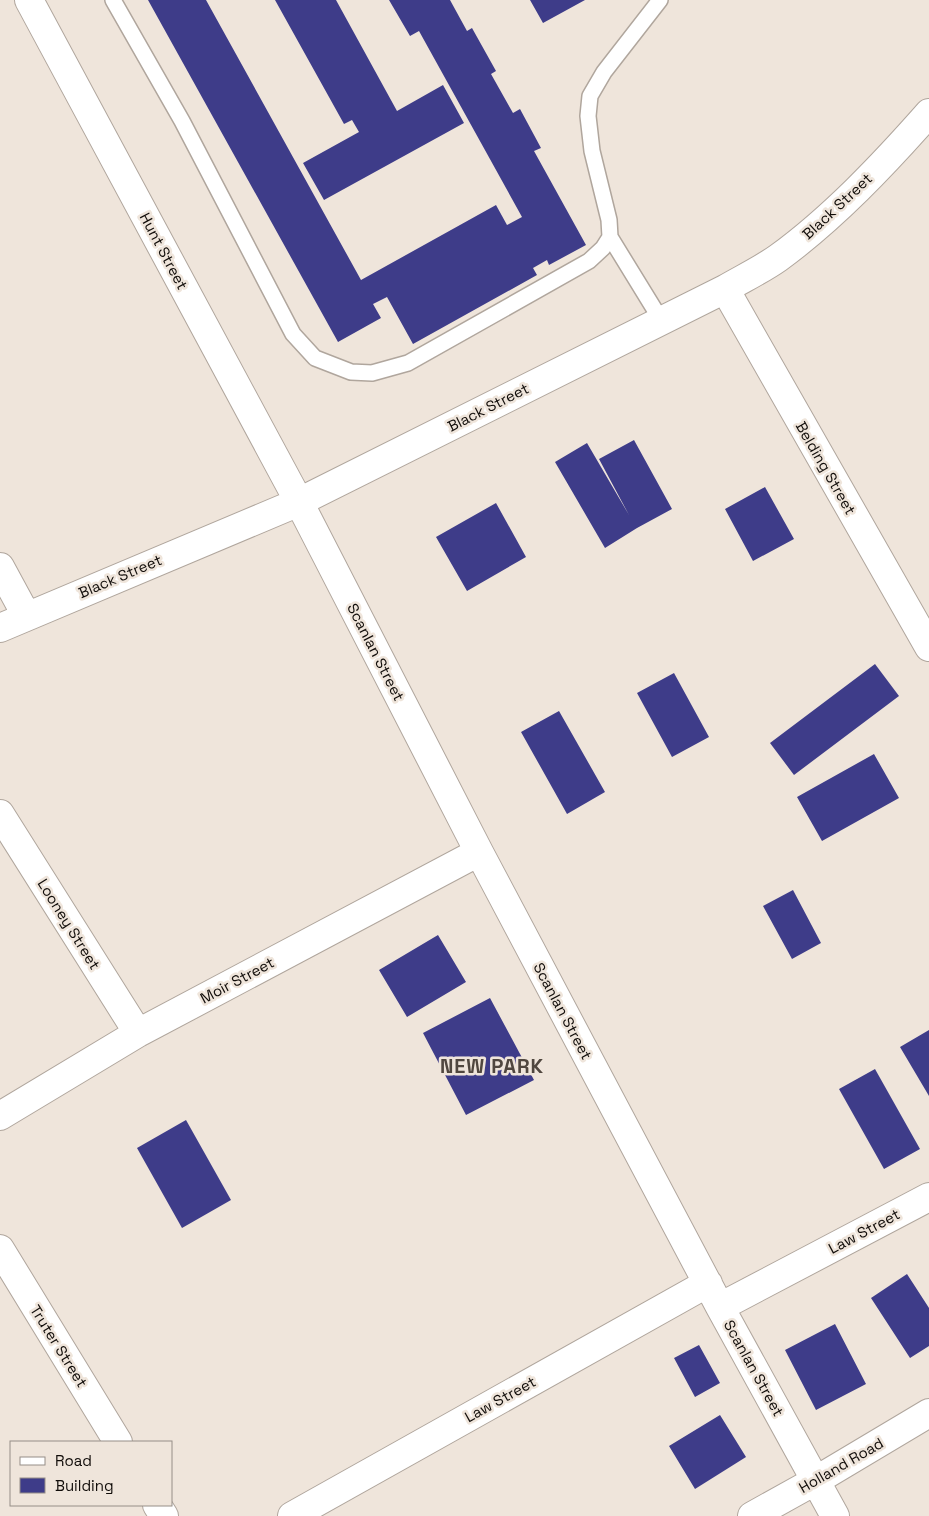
<svg xmlns="http://www.w3.org/2000/svg" width="929" height="1516" viewBox="0 0 929 1516" font-family="'Space Grotesk',sans-serif">
	<style>
		.building { fill: #3e3c89 }
		.lines { fill: none; stroke-linecap: round; stroke-linejoin: round }
		.service-casing { stroke: #b0a69d; stroke-width: 18 }
		.minor-casing { stroke: #b0a69d; stroke-width: 30 }
		.service { stroke: #fff; stroke-width: 15 }
		.minor { stroke: #fff; stroke-width: 28 }
		.labels { text-anchor: middle; dominant-baseline: central; stroke-width: 5; stroke-linejoin: round; paint-order: stroke }
		.street-label { font-size: 15px; fill: #100c09; stroke: #efe5db }
		.district-label { font-size: 20px; font-weight: bold; letter-spacing: 1px; fill: #50473f; stroke: #efe5db }
	</style>
	<rect width="100%" height="100%" fill="#efe5db"/>
	<!-- building -->
	<path class="building" d="M148 0H206L361 280 496 205 507 225 522 217 419 31 410 36 389 0H450L467 31 472 28 496 71 491 74 513 113 520 109 541 148 534 151 586 245 549 265 547 260 533 268 537 275 413 344 387 297 373 304 381 318 338 342Z
		M275 0H336L397 111 443 85 464 123 324 200 303 163 359 132 352 120 344 124Z
		M530 0H585L543 23Z
		M634 440 672 509 637 528 605 548 555 462 587 443 629 515 599 459Z
		M765 487 794 539 753 561 725 509Z
		M496 503 526 557 467 591 436 537Z
		M875 664 899 696 794 775 770 743Z
		M674 673 709 737 672 757 637 693Z
		M559 711 605 792 567 814 521 732Z
		M874 754 899 798 822 841 797 797Z
		M793 890 821 943 792 959 763 906Z
		M438 935 466 982 407 1017 379 970Z
		M490 998 534 1080 466 1115 423 1033Z
		M929 1030V1096L900 1047Z
		M875 1069 920 1149 884 1169 839 1089Z
		M186 1120 231 1200 182 1228 137 1148Z
		M907 1274 929 1308V1346L910 1358 871 1298Z
		M835 1324 866 1384 816 1410 785 1350Z
		M699 1345 720 1383 695 1397 674 1358Z
		M720 1415 746 1457 695 1489 669 1446Z"/>
	<g class="lines">
		<!-- service casing -->
		<g class="service-casing">
			<path id="service" d="M113 0 182 121 293 334 315 358 351 372 372 373 408 363 589 261 603 248 610 237 609 220 592 151 588 116 590 96 604 72 660 0
				M610 237 661 320"/>
		</g>
		<!-- minor casing -->
		<g class="minor-casing">
			<path id="minor" d="M29 0 299 502 479 852 720 1307 835 1516
				M725 289 929 647
				M0 567 26 615
				M0 628 299 502 725 289C742 279 761 270 778 258 833 218 884 164 929 113
				M0 814 138 1033
				M0 1116 138 1033 479 852
				M0 1249 118 1442
				M720 1307 929 1197
				M157 1505 164 1516
				M292 1516 708 1283
				M752 1516 815 1481 929 1413"/>
		</g>
		<!-- service -->
		<use href="#service" class="service"/>
		<!-- minor -->
		<use href="#minor" class="minor"/>
	</g>
	<g class="labels">
		<!-- street labels -->
		<g class="street-label">
			<text transform="translate(837 206) rotate(-43)">Black Street</text>
			<text transform="translate(164 251) rotate(62)">Hunt Street</text>
			<text transform="translate(488 407) rotate(-27)">Black Street</text>
			<text transform="translate(826 468) rotate(60)">Belding Street</text>
			<text transform="translate(120 576) rotate(-23)">Black Street</text>
			<text transform="translate(376 652) rotate(63)">Scanlan Street</text>
			<text transform="translate(69 924) rotate(58)">Looney Street</text>
			<text transform="translate(237 980) rotate(-28)">Moir Street</text>
			<text transform="translate(563 1011) rotate(62)">Scanlan Street</text>
			<text transform="translate(864 1231) rotate(-28)">Law Street</text>
			<text transform="translate(59 1346) rotate(58)">Truter Street</text>
			<text transform="translate(754 1368) rotate(61)">Scanlan Street</text>
			<text transform="translate(500 1399) rotate(-29)">Law Street</text>
			<text transform="translate(841 1465) rotate(-30)">Holland Road</text>
		</g>
		<!-- district labels -->
		<g class="district-label">
			<text x="492" y="1066">NEW PARK</text>
		</g>
	</g>
	<!-- legend -->
	<rect x="10" y="1441" width="162" height="65" fill="#efe5db" stroke="#968e87"/>
	<rect x="20" y="1457" width="25" height="8" fill="#ffffff" stroke="#968e87"/>
	<text x="55" y="1466" font-size="15" fill="#100c09">Road</text>
	<rect x="20" y="1478" width="25" height="15" fill="#3e3c89" stroke="#968e87"/>
	<text x="55" y="1491" font-size="15" fill="#100c09">Building</text>
</svg>
